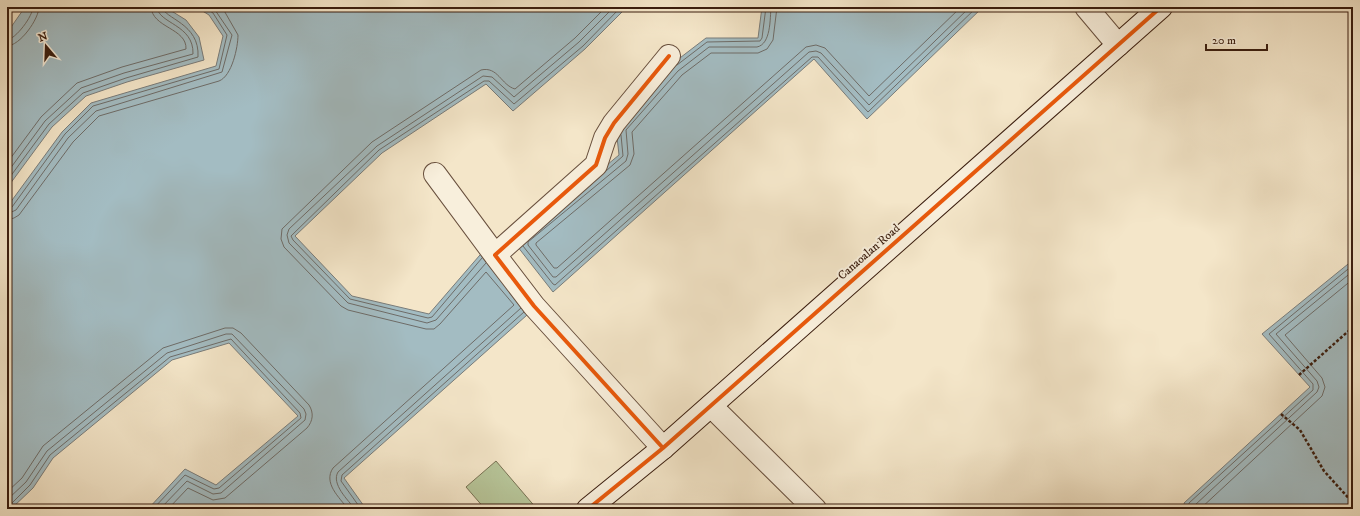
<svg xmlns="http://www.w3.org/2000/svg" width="1360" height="516" viewBox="0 0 1360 516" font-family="'IM FELL DW Pica',serif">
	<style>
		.green { fill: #b7c69a; stroke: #787254 }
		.water { fill: #a3bcc2; stroke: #797c7a }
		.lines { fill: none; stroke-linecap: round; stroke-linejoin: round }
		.shore { stroke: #6e6c68; stroke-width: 1 }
		.street-casing { stroke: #684f3d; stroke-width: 24 }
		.secondary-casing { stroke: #3a1d0e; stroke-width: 24 }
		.path { stroke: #3a1d0e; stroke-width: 2.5; stroke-dasharray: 3 2; stroke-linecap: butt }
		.street { stroke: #f8efdc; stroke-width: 22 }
		.secondary { stroke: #f8efdc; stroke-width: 22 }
		.cycleway-casing { stroke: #f8efdc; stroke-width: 6 }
		.cycleway { stroke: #e8590c; stroke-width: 4 }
		.labels { text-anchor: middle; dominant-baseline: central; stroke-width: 4; stroke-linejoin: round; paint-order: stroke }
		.street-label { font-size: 12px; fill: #3a1d0e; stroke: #f8efdc }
	</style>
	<rect width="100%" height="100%" fill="#f4e6c9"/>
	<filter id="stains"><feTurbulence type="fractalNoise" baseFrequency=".005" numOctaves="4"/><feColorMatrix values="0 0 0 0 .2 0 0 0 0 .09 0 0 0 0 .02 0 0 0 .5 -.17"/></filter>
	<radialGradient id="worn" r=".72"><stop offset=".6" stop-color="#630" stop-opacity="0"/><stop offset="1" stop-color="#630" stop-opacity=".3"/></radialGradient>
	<!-- green -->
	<path class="green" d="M496 461 537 509H485L466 487Z"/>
	<!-- water -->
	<path class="water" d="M25 7H165L186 20 199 37 204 60 127 82 86 96 52 127 7 188V33Z
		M196 7H627L585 49 513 111 486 84 382 153 295 236 352 296 429 314 486 248 536 307 344 478 366 509H148L185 469 216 485 298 416 229 343 172 360 53 458 33 488 11 509H7V207L62 132 91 103 216 66 223 36 209 15Z
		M762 7H983L867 119 814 59 553 292 514 242 619 155 616 128 672 64 706 38H758Z
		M1353 260V509H1186L1184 503 1310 387 1262 334Z"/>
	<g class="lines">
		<!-- shore -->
		<path class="shore" d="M771 7C770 19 771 44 757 47H709L678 71 626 130 628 154 626 161 528 242V245L553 277H556L809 52 816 51 821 53 869 105 970 7
			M777 7 773 40 767 49 758 53H711L682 75 632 132 634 154 630 165 536 243V245L554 268H557L806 47 816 45 825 48 869 96 961 7
			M7 40C16 39 33 16 33 7
			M7 46C20 46 39 19 39 7
			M677 65 707 42 760 41 762 38 766 7
			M7 163 41 117 77 83 122 67 186 49C187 28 152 28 151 7
			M606 171 623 156 621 135
			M7 173 45 121 81 88 124 73 193 54C194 24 158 24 157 7
			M7 181 49 124 83 93 126 78 198 57C200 23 164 19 162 7
			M7 209 12 207 65 134 93 106 219 69 227 35 213 13 204 7
			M7 214 16 210 68 138 96 111 222 72 232 35 213 7
			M7 220 14 218 19 215 73 142 99 116 219 81C232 76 238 47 238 35L222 7
			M523 246 553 284 555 285 812 57H818L868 112 977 7
			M482 258 432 317 428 318 350 299 293 240 291 236 379 150 484 81H489L514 104 583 46 621 7
			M486 263 436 320 427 323 348 303 289 243 287 235 289 229 377 146 483 76 492 77 514 97 579 42 614 7
			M7 492 22 478 43 446 163 348 225 328H233L241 333 309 405C314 413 313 421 307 428L225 498 213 500 188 488 168 509
			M7 500 26 482 47 451 167 353 226 334H232L304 409 306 414 305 420 221 493 213 494 187 481 160 509
			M9 509 10 505 30 485 50 455 170 357 231 339 300 413 301 418 219 488 214 489 185 475 153 509
			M348 509C339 497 323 483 333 468L514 305 486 272 440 324 434 329H426L348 310 341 306 284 247 281 239 282 229 372 142 481 70C498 66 501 85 515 89L575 38 606 7
			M355 509C348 500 331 484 338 472L521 308
			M361 509 341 481 342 475 524 312
			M1189 509V503L1313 390V384L1269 334 1353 265
			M1194 509 1195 505 1317 392 1319 387 1317 381 1276 334 1353 271
			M1200 509 1322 396 1325 387 1322 378 1285 335 1353 279"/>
		<!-- street casing -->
		<g class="street-casing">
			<path id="street" d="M1086 7 1118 45
				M435 174 495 255
				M711 406 815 509
				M663 448 534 306 495 255 596 165 605 138 614 123 669 56"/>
		</g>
		<!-- secondary casing -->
		<g class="secondary-casing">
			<path id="secondary" d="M588 509 663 448 1161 7"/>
		</g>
		<!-- path -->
		<path class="path" d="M1299 375 1353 327
			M1281 414 1300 430 1324 471 1353 503"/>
		<!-- street -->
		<use href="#street" class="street"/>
		<!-- secondary -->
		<use href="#secondary" class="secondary"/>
		<!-- cycleway casing -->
		<g class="cycleway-casing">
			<path id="cycleway" d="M663 448 534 306 495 255 596 165 605 138 614 123 669 56
				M588 509 663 448 1161 7"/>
		</g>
		<!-- cycleway -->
		<use href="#cycleway" class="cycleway"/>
	</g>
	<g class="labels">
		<!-- street labels -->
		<g class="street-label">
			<text transform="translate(869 252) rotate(-41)">Canaoalan Road</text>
		</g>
	</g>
	<!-- margin -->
	<rect width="1360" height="516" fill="none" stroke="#f4e6c9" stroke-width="24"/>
	<rect x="8" y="8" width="1344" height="500" fill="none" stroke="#3a1d0e" stroke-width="2"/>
	<rect x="12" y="12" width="1336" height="492" fill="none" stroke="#3a1d0e"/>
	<!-- north arrow -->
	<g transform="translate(46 46) rotate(341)" stroke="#f8efdc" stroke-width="3" paint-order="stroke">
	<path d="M0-3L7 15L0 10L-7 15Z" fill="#3a1d0e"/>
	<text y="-6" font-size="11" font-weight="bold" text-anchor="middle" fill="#3a1d0e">N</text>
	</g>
	<!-- scale -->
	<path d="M1206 44v6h61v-6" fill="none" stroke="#3a1d0e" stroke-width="2"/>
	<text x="1212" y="44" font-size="12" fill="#3a1d0e" stroke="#f8efdc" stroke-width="3" paint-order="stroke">20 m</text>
	<rect width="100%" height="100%" filter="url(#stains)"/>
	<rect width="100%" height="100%" fill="url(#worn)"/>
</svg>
